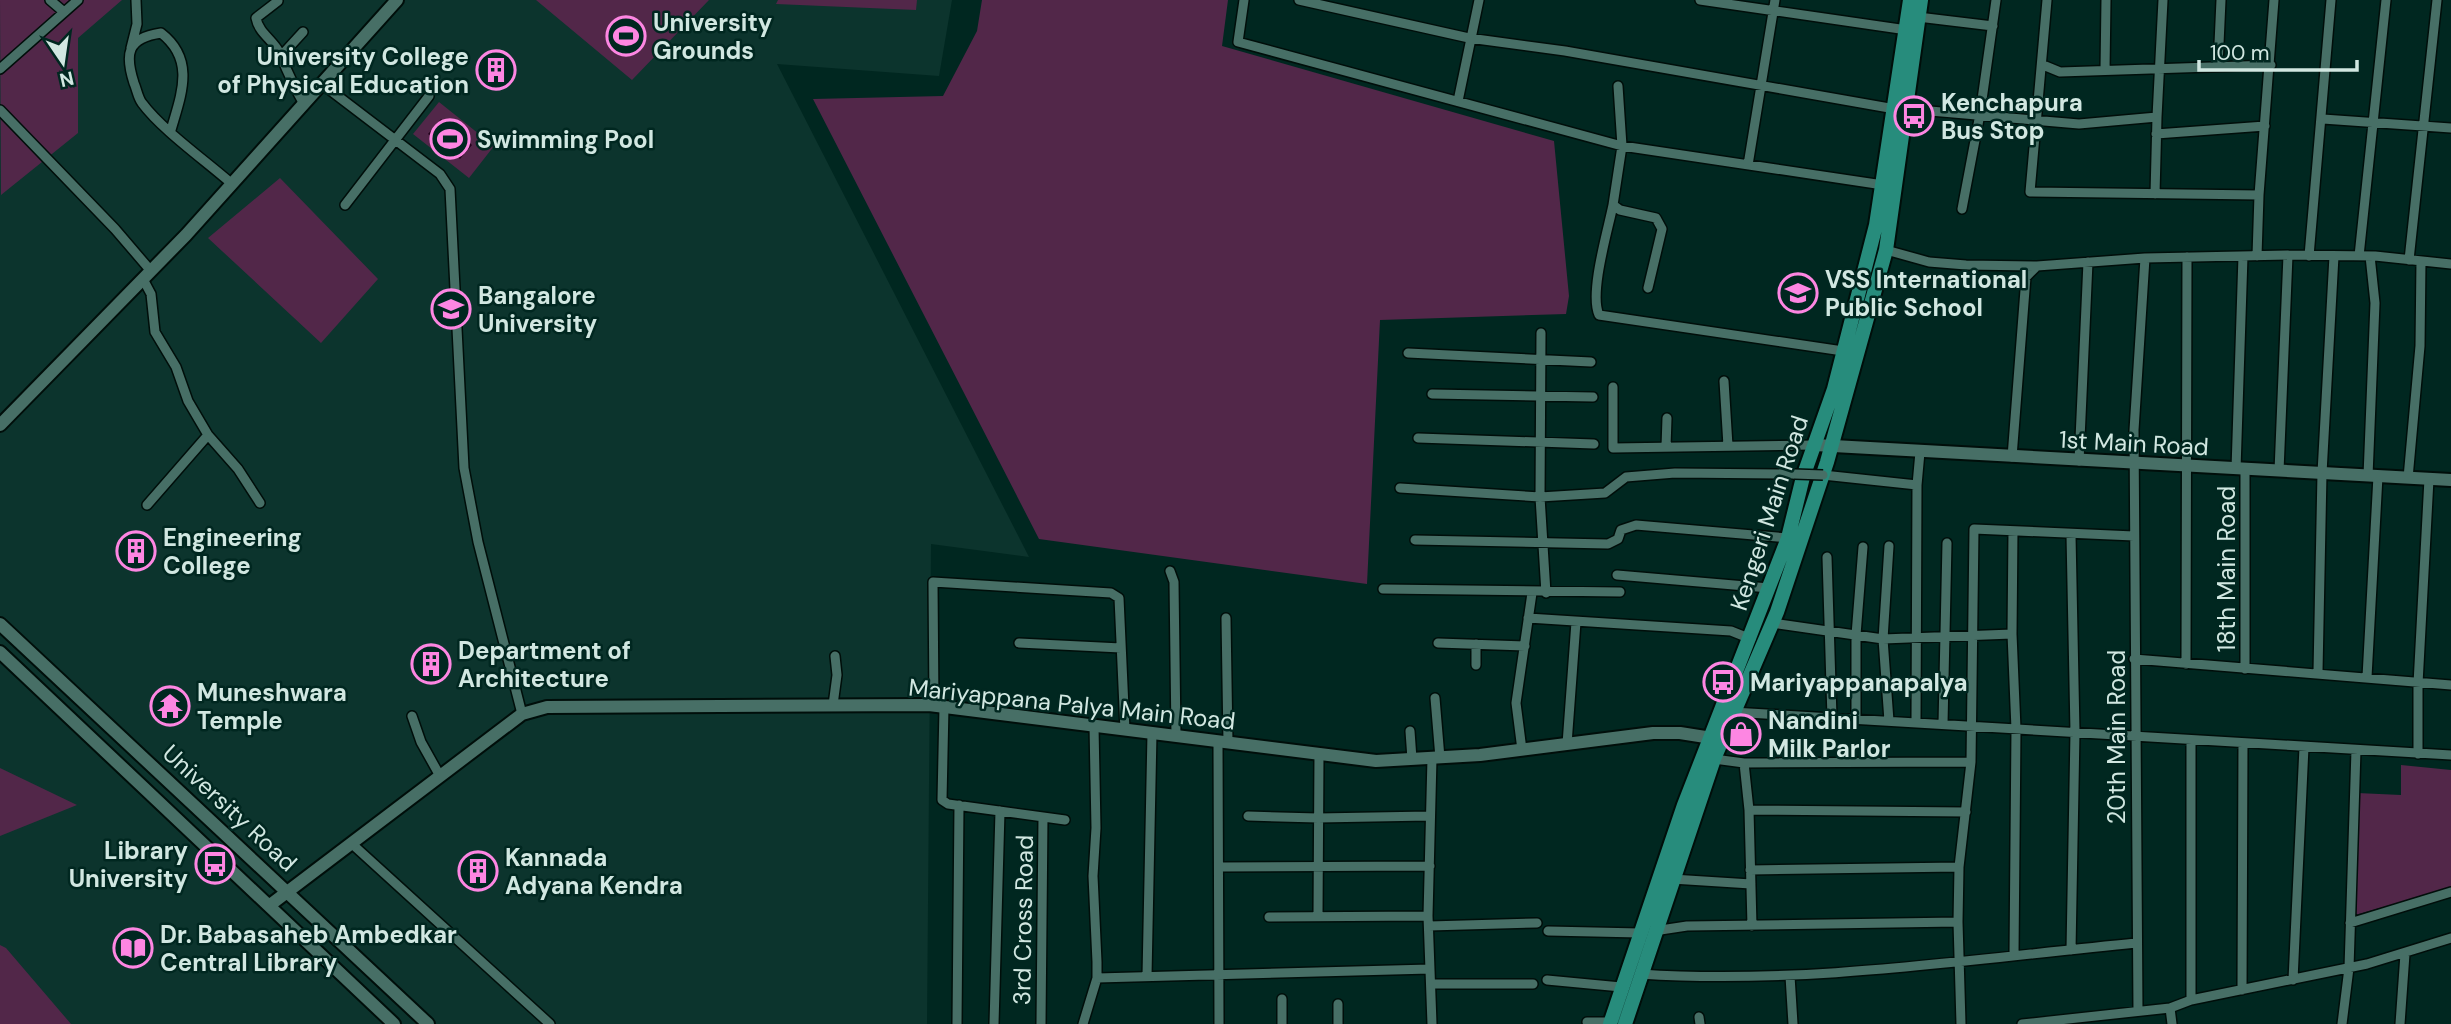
<svg xmlns="http://www.w3.org/2000/svg" width="2451" height="1024" viewBox="0 0 2451 1024" font-family="'DM Sans',sans-serif">
	<style>
		.built { fill: #0c342d }
		.green { fill: #522749 }
		.water { fill: #22001c }
		.lines { fill: none; stroke-linecap: round; stroke-linejoin: round }
		.street-casing { stroke: #000e0a; stroke-width: 12 }
		.secondary-casing { stroke: #000e0a; stroke-width: 16 }
		.primary-casing { stroke: #000e0a; stroke-width: 18 }
		.street { stroke: #476f66; stroke-width: 9 }
		.secondary { stroke: #476f66; stroke-width: 12 }
		.primary { stroke: #278c7c; stroke-width: 14 }
		.street-bridge-casing { stroke: #000e0a; stroke-width: 12; stroke-linecap: butt }
		.street-bridge { stroke: #476f66; stroke-width: 9 }
		.labels { text-anchor: middle; dominant-baseline: central; stroke-width: 5; stroke-linejoin: round; paint-order: stroke }
		.poi-label { font-size: 24px; font-weight: bold; fill: #d1e7e1; stroke: #002720; text-anchor: start }
		.street-label { font-size: 24px; fill: #d1e7e1; stroke: #002720 }
	</style>
	<rect width="100%" height="100%" fill="#002720"/>
	<!-- built -->
	<path class="built" d="M0 0H952L939 76 777 64 1029 557 931 544 927 1024H0Z"/>
	<!-- green -->
	<path class="green" d="M0 0H122L78 38V133L1 195Z
		M536 0H709L632 80Z
		M778 0H917L916 10 776 4Z
		M982 0H1228L1222 46 1554 141 1569 296 1566 314 1380 320 1367 584 1039 539 813 99 943 96 977 31Z
		M439 102 494 146 469 178 413 134Z
		M280 178 378 279 321 343 208 238Z
		M2401 765 2451 770V888L2355 915 2357 793 2401 795Z
		M0 768 77 805 0 836Z
		M0 945 6 948 71 1024H0Z"/>
	<!-- water -->
	<path class="water" d="M441 119 472 145 460 159 428 134Z"/>
	<g class="lines">
		<!-- street casing -->
		<g class="street-casing">
			<path id="street" d="M50 0 64 12
				M1244 0 1238 42 1622 146 1883 185
				M1299 0 1469 38 1565 51 1895 109
				M1700 0 1907 30
				M2047 0 2030 192 2259 195 2274 0
				M278 1 256 18C259 34 274 40 280 54 287 71 294 87 304 104
				M1918 17 1993 26
				M131 48 137 24 136 0
				M281 56 303 32
				M2043 65 2060 72 2271 65
				M2218 66 2221 0
				M0 69 78 0
				M2105 70 2106 0
				M322 84 440 174 450 189 464 468 478 542 522 714
				M1618 86 1622 146 1613 205 1620 210 1656 218 1662 229 1648 288
				M1458 101 1479 0
				M1907 109 2079 124 2157 117 2163 0
				M0 110 115 229 151 271
				M2323 119 2451 128
				M171 130C181 95 196 60 161 33 126 38 125 55 134 83 137 90 138 98 142 103 162 130 206 161 232 184
				M2156 134 2265 126
				M1748 165 1775 0
				M2155 194 2157 117
				M345 205 429 96
				M1613 205C1608 230 1589 293 1599 315L1843 351
				M1962 209 1980 114 1996 0
				M1886 250 1929 262 1966 265 2037 266 2145 258 2288 255 2375 256 2451 264
				M2257 256 2259 195
				M2309 256 2331 0
				M2359 256 2386 0
				M2409 260 2437 0
				M143 279 151 294 155 332 176 367 188 401 208 435 238 469 260 503
				M1541 333 1540 497 1546 593
				M1408 353 1591 362
				M1724 381 1728 446
				M1613 387V448L1815 445
				M1432 394 1593 397
				M1418 438 1594 444
				M1666 447 1667 418
				M2012 457 2026 277 2037 266
				M2079 461 2088 262
				M2236 469 2243 256
				M2245 469V669
				M2279 471 2288 255
				M1823 475 1917 485 1920 452
				M2368 476 2375 303 2370 256
				M2408 478 2420 346 2421 261
				M1400 488 1540 497 1605 493 1626 477 1675 473 1794 474
				M147 505 208 435
				M2013 531 2012 634 2016 729 2014 955
				M2071 535 2075 732 2071 950
				M1415 540 1608 544 1618 539 1621 530 1636 525 1788 538
				M1827 557 1832 718
				M1170 571 1174 582 1176 736
				M1617 575 1769 588
				M1383 589 1620 592
				M1226 618 1228 743
				M1528 618 1731 631 1751 639
				M1772 623 1883 639 2012 634
				M1019 643 1121 648
				M1438 643 1525 646
				M1476 644V665
				M2134 659 2451 685
				M2186 664 2187 257
				M2318 672 2322 473 2334 256
				M2367 677 2378 476
				M1435 698 1440 758
				M833 705 837 675 835 656
				M934 706 933 582 1111 593 1119 598 1125 730
				M944 707 942 800 948 804 1065 820
				M1732 712 2451 755
				M412 716 421 742 440 776
				M1856 719V635L1863 547
				M1889 721 1883 639 1889 546
				M1916 723 1917 485
				M1943 724 1947 543
				M1410 731 1412 759
				M2191 740V1000
				M1218 742 1219 1024
				M1567 744 1576 622
				M1522 750 1516 703 1532 593
				M2418 754V684L2429 479
				M1432 758 1428 916 1432 1024
				M1714 759 1744 763 1971 762
				M1744 763 1749 810 1752 926
				M1749 810 1966 812
				M1248 816 1318 818 1429 816
				M351 843 550 1024
				M1220 867 1430 866
				M1750 870 1959 867
				M1672 879 1751 884
				M1318 916 1319 754
				M1269 917 1428 916
				M2350 923 2451 892
				M1429 926 1537 923
				M1548 931 1640 933
				M1654 931 1687 926 1958 922
				M1640 974C1806 985 1971 959 2136 943
				M1147 976 1152 733
				M1790 976 1793 1024
				M1097 978 1430 969
				M1547 980 1621 987
				M2293 980 2304 747
				M1432 984H1533
				M2242 990 2243 743
				M1282 999V1024
				M2170 1008 2172 1024
				M2138 1011 2134 430 2145 258
				M1699 1017 1700 1024
				M1587 1022H1611
				M957 1024 959 805
				M994 1024 1000 811
				M1041 1024 1043 817
				M1083 1024 1097 978V962L1093 876 1096 828 1094 726
				M1338 1024V1004
				M1961 1024 1958 922 1959 867 1971 762 1974 529 2134 536
				M2022 1024 2170 1008 2191 1000 2367 964 2451 938
				M2342 1024 2349 968 2356 750
				M2400 1024 2405 954"/>
		</g>
		<!-- secondary casing -->
		<g class="secondary-casing">
			<path id="secondary" d="M0 425 186 235 397 0
				M1815 445 2451 480
				M0 624 428 1024
				M0 652 394 1024
				M270 905 522 714 547 707 929 705 1376 761 1480 755 1653 733H1680L1718 739"/>
		</g>
		<!-- primary casing -->
		<g class="primary-casing">
			<path id="primary" d="M1610 1024 1684 805 1788 538 1803 477 1834 389 1876 225 1910 0
				M1625 1024 1714 759 1777 612 1827 462 1886 250 1921 0"/>
		</g>
		<!-- street -->
		<use href="#street" class="street"/>
		<!-- secondary -->
		<use href="#secondary" class="secondary"/>
		<!-- primary -->
		<use href="#primary" class="primary"/>
		<!-- street-bridge casing -->
		<g class="street-bridge-casing">
			<path id="street-bridge" d="M1794 474 1823 475"/>
		</g>
		<!-- street-bridge -->
		<use href="#street-bridge" class="street-bridge"/>
	</g>
	<!-- icons -->
	<defs>
		<g id="stadium-ring" transform="scale(2.0125)"><circle r="9.5" fill="#002720" stroke="#fd86e2" stroke-width="1.5"/><path d="M0-5a6.5 5 0 1 0 0 10a6.5 5 0 1 0 0-10ZM-3.5-1.8h7v3.6h-7Z" fill="#fd86e2"/></g>
		<g id="building-ring" transform="scale(2.0125)"><circle r="9.5" fill="#002720" stroke="#fd86e2" stroke-width="1.5"/><path d="M-4-6H4V6H1V3H-1V6H-4ZM-2.5-4.3h1.7v1.8h-1.7ZM.8-4.3h1.7v1.8H.8ZM-2.5-1h1.7V.8h-1.7ZM.8-1h1.7V.8H.8Z" fill="#fd86e2"/></g>
		<g id="bus-ring" transform="scale(2.0125)"><circle r="9.5" fill="#002720" stroke="#fd86e2" stroke-width="1.5"/><path d="M-5-6H5V4H4V6H2V4H-2V6H-4V4H-5ZM-3.5-4V0h7V-4ZM-3.5 1.2v1.5H-2V1.2ZM2 1.2v1.5H3.5V1.2Z" fill="#fd86e2"/></g>
		<g id="school-ring" transform="scale(2.0125)"><circle r="9.5" fill="#002720" stroke="#fd86e2" stroke-width="1.5"/><path d="M0-5L7-2L0 1L-7-2ZM-4 1L0 2.5L4 1V4Q0 6-4 4Z" fill="#fd86e2"/></g>
		<g id="university-ring" transform="scale(2.0125)"><circle r="9.5" fill="#002720" stroke="#fd86e2" stroke-width="1.5"/><path d="M0-5L7-2L0 1L-7-2ZM-4 1L0 2.5L4 1V4Q0 6-4 4Z" fill="#fd86e2"/></g>
		<g id="temple-ring" transform="scale(2.0125)"><circle r="9.5" fill="#002720" stroke="#fd86e2" stroke-width="1.5"/><path d="M0-6L5-2H3V0L6.5 2.5H4V6H1.5V3h-3V6H-4V2.5H-6.5L-3 0V-2H-5Z" fill="#fd86e2"/></g>
		<g id="shop-ring" transform="scale(2.0125)"><circle r="9.5" fill="#002720" stroke="#fd86e2" stroke-width="1.5"/><path d="M-5-2.5h2.3a2.7 3.5 0 0 1 5.4 0H5L5.5 6h-11ZM-1.5-2.5h3a1.5 2.3 0 0 0-3 0Z" fill="#fd86e2"/></g>
		<g id="library-ring" transform="scale(2.0125)"><circle r="9.5" fill="#002720" stroke="#fd86e2" stroke-width="1.5"/><path d="M-6-4Q-3-5.5-.7-3.5V5Q-3 3-6 4ZM6-4Q3-5.5 .7-3.5V5Q3 3 6 4Z" fill="#fd86e2"/></g>
	</defs>
	<g fill-rule="evenodd">
		<use href="#stadium-ring" x="626" y="36"/>
		<use href="#building-ring" x="496" y="70"/>
		<use href="#bus-ring" x="1914" y="116"/>
		<use href="#stadium-ring" x="450" y="139"/>
		<use href="#school-ring" x="1798" y="293"/>
		<use href="#university-ring" x="451" y="309"/>
		<use href="#building-ring" x="136" y="551"/>
		<use href="#building-ring" x="431" y="664"/>
		<use href="#bus-ring" x="1723" y="682"/>
		<use href="#temple-ring" x="170" y="706"/>
		<use href="#shop-ring" x="1741" y="734"/>
		<use href="#bus-ring" x="215" y="864"/>
		<use href="#building-ring" x="478" y="871"/>
		<use href="#library-ring" x="133" y="948"/>
	</g>
	<g class="labels">
		<!-- poi labels -->
		<g class="poi-label">
			<text x="653" y="22">University<tspan x="653" dy="28">Grounds</tspan></text>
			<text x="469" y="56" text-anchor="end">University College<tspan x="469" dy="28">of Physical Education</tspan></text>
			<text x="1941" y="102">Kenchapura<tspan x="1941" dy="28">Bus Stop</tspan></text>
			<text x="477" y="139">Swimming Pool</text>
			<text x="1825" y="279">VSS International<tspan x="1825" dy="28">Public School</tspan></text>
			<text x="478" y="295">Bangalore<tspan x="478" dy="28">University</tspan></text>
			<text x="163" y="537">Engineering<tspan x="163" dy="28">College</tspan></text>
			<text x="458" y="650">Department of<tspan x="458" dy="28">Architecture</tspan></text>
			<text x="1750" y="682">Mariyappanapalya</text>
			<text x="197" y="692">Muneshwara<tspan x="197" dy="28">Temple</tspan></text>
			<text x="1768" y="720">Nandini<tspan x="1768" dy="28">Milk Parlor</tspan></text>
			<text x="188" y="850" text-anchor="end">Library<tspan x="188" dy="28">University</tspan></text>
			<text x="505" y="857">Kannada<tspan x="505" dy="28">Adyana Kendra</tspan></text>
			<text x="160" y="934">Dr. Babasaheb Ambedkar<tspan x="160" dy="28">Central Library</tspan></text>
		</g>
		<!-- street labels -->
		<g class="street-label">
			<text transform="translate(2134 443) rotate(3)">1st Main Road</text>
			<text transform="translate(1769 513) rotate(-72)">Kengeri Main Road</text>
			<text transform="translate(2226 569) rotate(-90)">18th Main Road</text>
			<text transform="translate(1072 704) rotate(6)">Mariyappana Palya Main Road</text>
			<text transform="translate(2116 737) rotate(-90)">20th Main Road</text>
			<text transform="translate(230 808) rotate(43)">University Road</text>
			<text transform="translate(1023 920) rotate(-89)">3rd Cross Road</text>
		</g>
	</g>
	<!-- north arrow -->
	<g transform="translate(63 63) rotate(167)" stroke="#002720" stroke-width="5" paint-order="stroke">
	<path d="M0-5L12 26L0 18L-12 26Z" fill="#d1e7e1"/>
	<text y="-10" font-size="19" font-weight="bold" text-anchor="middle" fill="#d1e7e1">N</text>
	</g>
	<!-- scale -->
	<path d="M2199 60v10h158v-10" fill="none" stroke="#d1e7e1" stroke-width="3.5"/>
	<text x="2210" y="60" font-size="21" fill="#d1e7e1" stroke="#002720" stroke-width="5" paint-order="stroke">100 m</text>
</svg>
